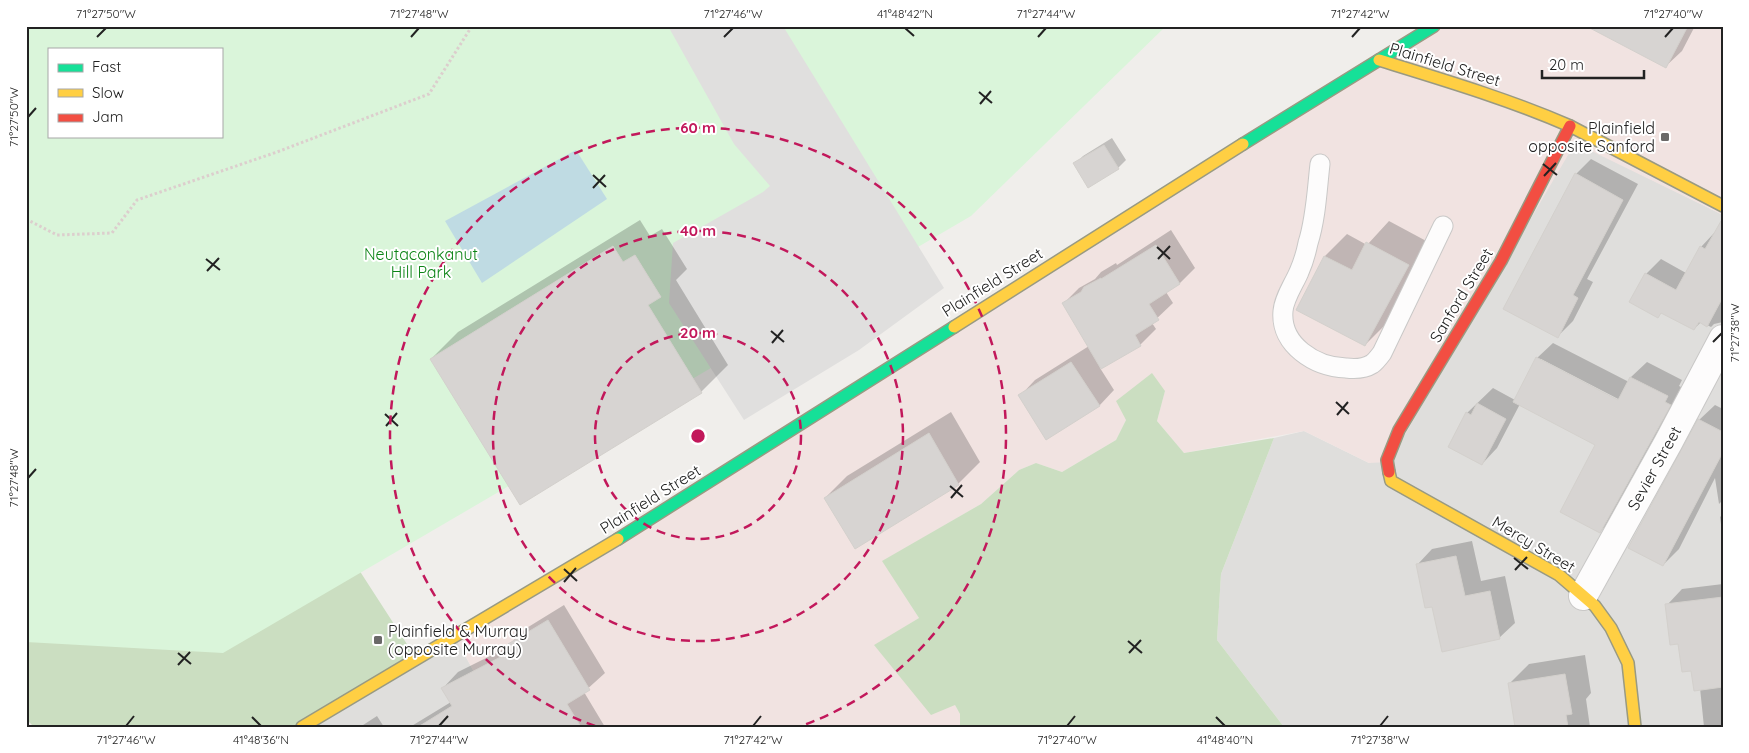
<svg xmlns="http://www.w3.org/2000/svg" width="1749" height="753" viewBox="0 0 1749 753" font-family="Quicksand,sans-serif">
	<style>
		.residential { fill: #dfdedc }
		.commercial { fill: #f1e3e1 }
		.forest { fill: #cbdec1; fill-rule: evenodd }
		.park { fill: #daf5da; fill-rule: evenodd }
		.parking { fill: #e0dfde }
		.water { fill: #bfdbe3 }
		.shadow { fill: #0003; fill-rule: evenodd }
		.building { fill: #d7d4d2; stroke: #d3d0cc }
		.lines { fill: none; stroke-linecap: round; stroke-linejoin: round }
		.lane-casing { stroke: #c9c8c7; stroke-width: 21 }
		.street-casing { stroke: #c9c8c7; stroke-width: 30 }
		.fast-casing { stroke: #999a82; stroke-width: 14 }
		.slow-casing { stroke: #999a82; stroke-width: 14 }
		.jam-casing { stroke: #999a82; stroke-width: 14 }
		.path { stroke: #dccecd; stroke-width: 3; stroke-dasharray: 2.5 2.5; stroke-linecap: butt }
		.lane { stroke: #fdfcfc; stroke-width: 19 }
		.street { stroke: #fdfcfc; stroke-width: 28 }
		.fast { stroke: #16e098; stroke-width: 11 }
		.slow { stroke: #ffcf43; stroke-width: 11 }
		.jam { stroke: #f24e42; stroke-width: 11 }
		.ticks { fill: none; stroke: #222; stroke-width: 2 }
		.ring { fill: none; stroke: #c2185b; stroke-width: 2.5; stroke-dasharray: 9 6 }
		.poi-dot { fill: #6a6968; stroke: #fff; stroke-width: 2 }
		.labels { text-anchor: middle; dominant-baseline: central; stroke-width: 4; stroke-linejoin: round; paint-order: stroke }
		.street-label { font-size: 16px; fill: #222; stroke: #fff }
		.poi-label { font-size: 16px; fill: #222; stroke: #fff; text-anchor: end }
		.park-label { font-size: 16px; fill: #0c8416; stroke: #fff }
		.centre { fill: #c2185b; stroke: #fff; stroke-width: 2.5 }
		.ring-label { font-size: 15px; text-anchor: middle; font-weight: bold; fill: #c2185b; stroke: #fff; stroke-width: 4; stroke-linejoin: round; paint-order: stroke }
		.neatline { fill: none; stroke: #222; stroke-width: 2 }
		.ticks-label { font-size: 12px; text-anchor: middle; fill: #222 }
	</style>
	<rect width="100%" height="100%" fill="#f0eeeb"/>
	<!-- residential -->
	<path class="residential" d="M1575 142 1723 215V727H1284L1217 640 1221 574 1274 438 1304 431 1369 463Z
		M455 637 504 727H300Z"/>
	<!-- commercial -->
	<path class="commercial" d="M1441 26H1723V215L1575 143 1389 462 1369 463 1304 431 1184 453 1157 421 1165 391 1126 420 1116 440 1062 472 1036 463 1019 470 981 504 883 561 919 618 875 646 955 705 960 714V727H504L455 637Z"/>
	<!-- forest -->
	<path class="forest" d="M26 26H514L341 542 414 655 300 727H34L26 719V635L87 330ZM49 49H221V136H49Z
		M1152 373 1165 391 1157 421 1184 453 1274 438 1221 574 1217 640 1284 727H960V714L955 705 931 715 874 645 919 618 882 561 981 504 1019 470 1036 463 1062 472 1116 440 1126 420 1116 401Z"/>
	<!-- park -->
	<path class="park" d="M26 26H1166L971 216 223 653 26 642ZM49 49H221V136H49Z"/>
	<!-- parking -->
	<path class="parking" d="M668 26H783L944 288 859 350 744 420 669 303 673 243 763 192 770 186 734 144Z"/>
	<!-- water -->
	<path class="water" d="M576 150 607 199 482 283 445 221Z"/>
	<!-- shadow -->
	<path class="shadow" d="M1606 26H1695L1682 51 1666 66Z
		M1112 138 1126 160 1118 168 1075 164 1083 156Z
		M1591 159 1638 184 1587 279 1593 282 1573 321 1558 336 1576 174Z
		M640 220 650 236 662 229 687 269 676 280 728 365 701 392 431 359 458 332Z
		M1389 221 1430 243 1387 323 1365 345 1298 309 1325 256 1347 234 1367 245Z
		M1171 230 1195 268 1180 283 1166 292 1173 303 1152 323 1156 329 1140 345 1100 368 1114 390 1099 406 1020 396 1035 380 1089 346 1064 303 1079 288 1095 279 1101 272 1116 263 1117 265Z
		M1715 232 1723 234V322L1714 324 1711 327 1701 322 1694 329 1662 312 1658 316 1631 302 1646 274 1661 259 1686 273 1701 247Z
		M1553 343 1629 382 1631 377 1647 362 1682 380 1679 386 1685 389 1615 516 1600 532 1597 444 1520 404 1497 448 1482 464 1467 413 1493 388 1515 400 1537 358ZM1541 359 1624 402 1623 404 1541 361Z
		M1715 405 1723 409V500L1719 504 1715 478 1679 549 1663 565 1699 420Z
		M951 412 980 462 958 484 825 498 847 476Z
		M1723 514V539L1720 517Z
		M1472 541 1481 581 1505 576 1515 623 1499 638 1417 565 1432 549Z
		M1723 584V727H1704L1700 688 1679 643 1667 605 1682 589Z
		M564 605 605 673 584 692 605 727H410L451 702 443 688 458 672 510 646 509 645 525 629Z
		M1585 655 1591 693 1586 699 1590 727H1517L1509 684 1529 664Z
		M377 716 384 727H360Z"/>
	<!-- building -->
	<path class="building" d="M1586 26H1688L1666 68Z
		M1104 145 1119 169 1088 188 1073 163Z
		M1575 173 1623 200 1573 295 1578 298 1558 338 1503 309Z
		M1721 221H1723V297L1707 327 1699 322 1694 330 1661 313 1658 318 1629 302 1645 273 1676 290 1700 246 1705 249Z
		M1366 242 1409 265 1365 346 1296 310 1324 256 1352 270Z
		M1156 245 1180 284 1149 304 1159 320 1135 335 1141 346 1101 369 1062 303 1081 292 1084 287 1101 278V279Z
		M613 246 623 262 635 255 661 297 648 305 702 393 520 505 430 359Z
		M1536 357 1618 400 1630 377 1668 396 1665 402 1671 405 1600 533 1560 512 1595 445 1513 402Z
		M1071 362 1100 406 1046 440 1018 395Z
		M1477 403 1506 419 1482 465 1448 447 1466 412 1471 415Z
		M1698 419 1723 432V452L1663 566 1628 548Z
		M929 433 959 485 855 549 824 498Z
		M1456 556 1465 596 1490 591 1500 639 1442 652 1432 607 1425 608 1416 564Z
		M1723 597V687L1694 691 1691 671 1682 672 1678 644 1670 645 1665 604Z
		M548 620 590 690 567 704 581 727H418L452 706 441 688 512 651 508 644Z
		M1565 674 1572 714 1566 715 1568 727H1515L1508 683Z"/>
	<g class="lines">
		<!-- lane casing -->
		<g class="lane-casing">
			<path id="lane" d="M1320 164C1317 190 1316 218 1308 243 1306 253 1303 263 1299 272 1294 284 1284 298 1283 311 1280 345 1315 367 1346 368 1354 369 1364 369 1372 364 1375 362 1379 357 1382 353L1443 226"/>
		</g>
		<!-- street casing -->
		<g class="street-casing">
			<path id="street" d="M1583 596 1668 443 1723 339"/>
		</g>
		<!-- fast casing -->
		<g class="fast-casing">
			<path id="fast" d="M1243 144 1434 26
				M618 539 954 327"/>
		</g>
		<!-- slow casing -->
		<g class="slow-casing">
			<path id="slow" d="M1379 60C1444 80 1508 99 1570 126L1723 206
				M954 327 1243 144
				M1389 472 1391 481 1559 575 1595 606 1611 628 1628 663 1635 727
				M302 727 618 539"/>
		</g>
		<!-- jam casing -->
		<g class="jam-casing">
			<path id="jam" d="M1389 472 1387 460 1399 430 1501 261 1570 126"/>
		</g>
		<!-- path -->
		<path class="path" d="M26 219 57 235 112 233 137 200 277 152 429 94 472 26"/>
		<!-- lane -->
		<use href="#lane" class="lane"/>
		<!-- street -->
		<use href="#street" class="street"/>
		<!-- fast -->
		<use href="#fast" class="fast"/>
		<!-- slow -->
		<use href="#slow" class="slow"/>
		<!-- jam -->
		<use href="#jam" class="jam"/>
	</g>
	<!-- ticks -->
	<path class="ticks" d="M905 28 914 36M97 37 106 28M411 37 419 28M724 37 733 28M1038 37 1046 28M1352 37 1360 28M1665 37 1673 28M979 92 992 103M980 104 991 91M28 117 36 108M1543 164 1557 175M593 175 606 187M1544 176 1556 163M593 188 605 175M1157 247 1170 259M206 259 220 270M1158 259 1170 246M207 271 219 258M771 331 784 342M1713 342 1722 333M772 343 783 330M1336 402 1349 414M385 414 398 426M1337 415 1348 402M386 426 397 413M28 478 36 469M950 486 963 497M951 498 962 485M1514 558 1528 569M564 569 577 581M1515 570 1527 557M564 582 576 568M1128 641 1142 653M178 653 191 664M1129 653 1141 640M178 665 190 652M252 717 261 726M1216 717 1225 726M126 726 134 716M439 726 448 716M753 726 761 716M1067 726 1075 716M1380 726 1388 716"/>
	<!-- distance rings -->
	<g class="ring">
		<circle cx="698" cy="436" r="103"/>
		<circle cx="698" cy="436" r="205"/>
		<path d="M595 726A308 308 0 1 1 801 726"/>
	</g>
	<!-- markers -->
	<g class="poi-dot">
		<rect x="1660" y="132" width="10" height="10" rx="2.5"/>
		<rect x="373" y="635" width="10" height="10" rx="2.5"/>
	</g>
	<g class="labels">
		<!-- street labels -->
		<g class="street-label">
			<text transform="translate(1445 64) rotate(17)">Plainfield Street</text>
			<text transform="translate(992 282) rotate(-32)">Plainfield Street</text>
			<text transform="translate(1461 295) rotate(-59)">Sanford Street</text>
			<text transform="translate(1654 468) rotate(-61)">Sevier Street</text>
			<text transform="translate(650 499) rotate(-32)">Plainfield Street</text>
			<text transform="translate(1534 544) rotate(31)">Mercy Street</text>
		</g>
		<!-- poi labels -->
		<g class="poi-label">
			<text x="1655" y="128">Plainfield<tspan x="1655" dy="18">opposite Sanford</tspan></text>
			<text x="388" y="631" text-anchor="start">Plainfield &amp; Murray<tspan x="388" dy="18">(opposite Murray)</tspan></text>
		</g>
		<!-- park labels -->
		<g class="park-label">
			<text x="421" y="254">Neutaconkanut<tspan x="421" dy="18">Hill Park</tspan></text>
		</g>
	</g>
	<circle cx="698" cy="436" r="8" class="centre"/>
	<g class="ring-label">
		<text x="698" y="133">60 m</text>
		<text x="698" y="236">40 m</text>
		<text x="698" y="338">20 m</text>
	</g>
	<!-- border -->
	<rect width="1749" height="753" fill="none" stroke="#ffffff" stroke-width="55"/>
	<!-- legend -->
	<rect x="48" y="48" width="175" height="90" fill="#ffffff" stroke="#a7a7a7"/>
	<rect x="58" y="64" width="25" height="8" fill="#16e098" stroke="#a7a7a7"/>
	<text x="92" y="72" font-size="15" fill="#222222">Fast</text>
	<rect x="58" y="89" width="25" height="8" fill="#ffcf43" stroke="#a7a7a7"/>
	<text x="92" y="98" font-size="15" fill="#222222">Slow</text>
	<rect x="58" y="114" width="25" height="8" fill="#f24e42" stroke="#a7a7a7"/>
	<text x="92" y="122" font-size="15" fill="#222222">Jam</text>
	<!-- scale -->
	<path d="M1542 70v8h102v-8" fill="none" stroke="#222222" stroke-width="2.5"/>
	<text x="1549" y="70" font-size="15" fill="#222222" stroke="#ffffff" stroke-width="4" paint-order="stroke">20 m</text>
	<rect x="28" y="28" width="1694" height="698" class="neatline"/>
	<g class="ticks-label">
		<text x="106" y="18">71°27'50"W</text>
		<text x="419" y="18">71°27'48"W</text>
		<text x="733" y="18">71°27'46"W</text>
		<text x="905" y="18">41°48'42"N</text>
		<text x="1046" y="18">71°27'44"W</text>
		<text x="1360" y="18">71°27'42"W</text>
		<text x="1673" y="18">71°27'40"W</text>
		<text transform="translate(14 117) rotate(-90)" y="4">71°27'50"W</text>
		<text transform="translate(1735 333) rotate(-90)" y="4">71°27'38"W</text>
		<text transform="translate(14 478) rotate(-90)" y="4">71°27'48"W</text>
		<text x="126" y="744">71°27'46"W</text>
		<text x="261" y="744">41°48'36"N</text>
		<text x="439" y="744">71°27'44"W</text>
		<text x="753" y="744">71°27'42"W</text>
		<text x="1067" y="744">71°27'40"W</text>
		<text x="1225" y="744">41°48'40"N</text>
		<text x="1380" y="744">71°27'38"W</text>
	</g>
</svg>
